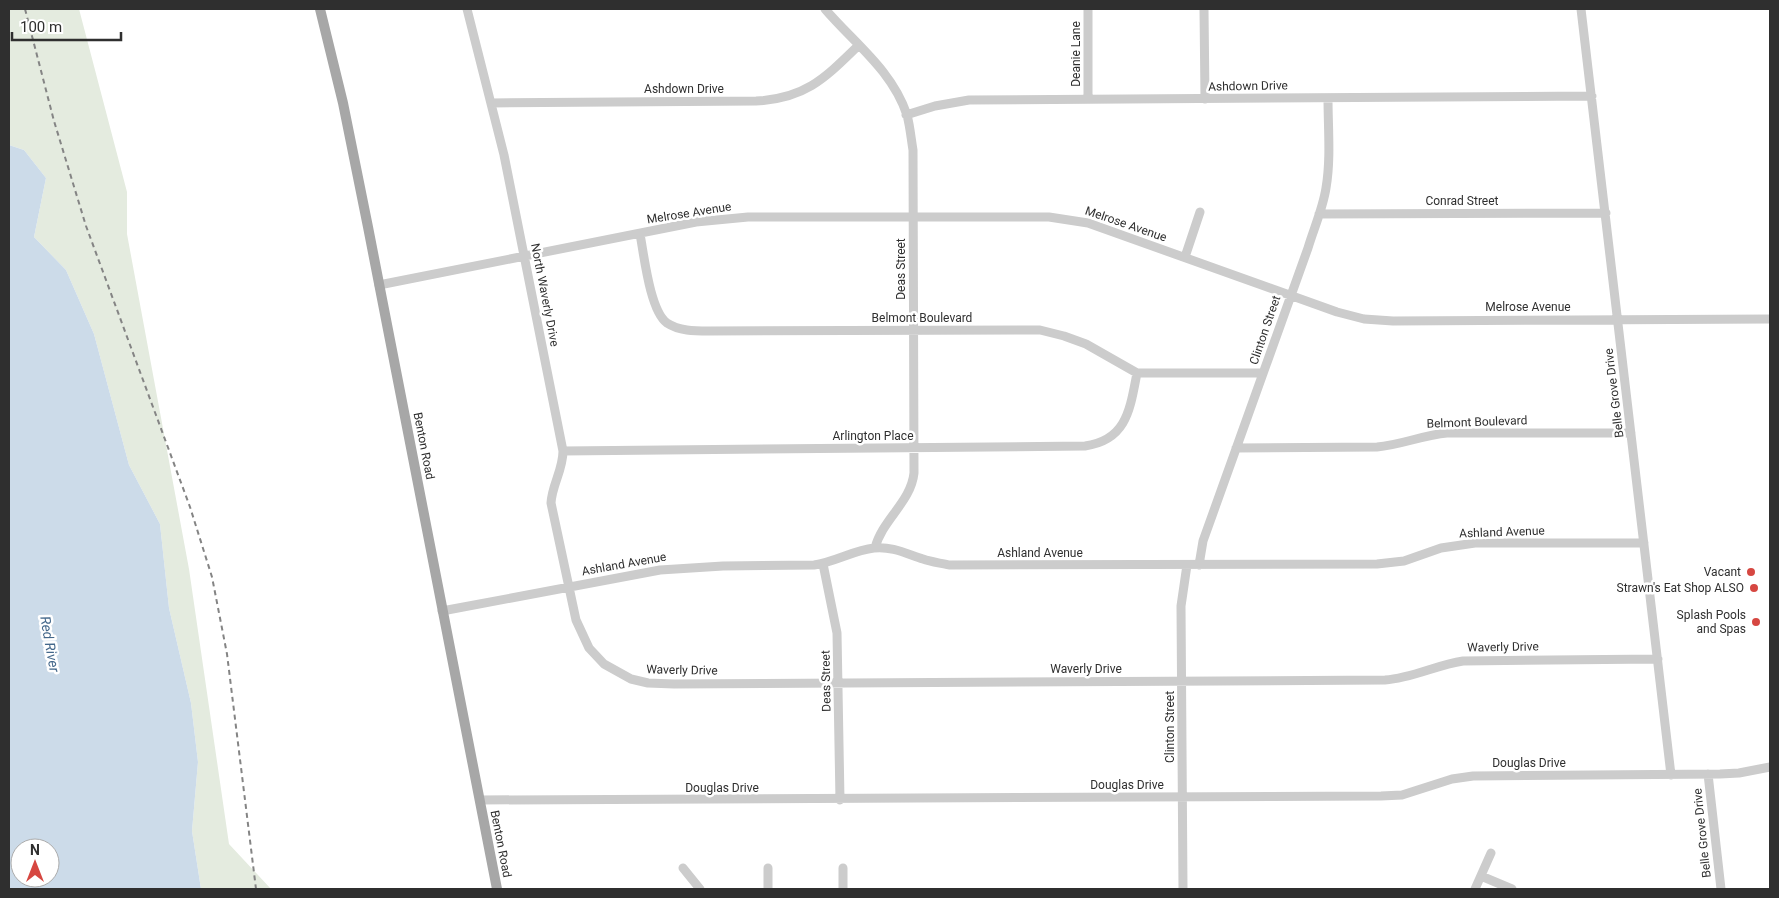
<svg xmlns="http://www.w3.org/2000/svg" width="1779" height="898" viewBox="0 0 1779 898" font-family="Roboto,sans-serif">
	<style>
		.green { fill: #e4ebdf }
		.water { fill: #ccdbe9; fill-rule: evenodd }
		.lines { fill: none; stroke-linecap: round; stroke-linejoin: round }
		.minor { stroke: #ccc; stroke-width: 9 }
		.major { stroke: #a7a7a7; stroke-width: 10 }
		.rail { stroke: #848484; stroke-width: 2; stroke-dasharray: 5 4; stroke-linecap: butt }
		.poi-dot { fill: #d64741; stroke: #fff; stroke-width: 2 }
		.labels { text-anchor: middle; dominant-baseline: central; stroke-width: 5; stroke-linejoin: round; paint-order: stroke }
		.street-label { font-size: 12px; fill: #2f2f2f; stroke: #fff }
		.poi-label { font-size: 12px; fill: #2f2f2f; stroke: #fff; text-anchor: end }
		.water-label { font-size: 14px; font-style: italic; fill: #44688b; stroke: #fff }
	</style>
	<rect width="100%" height="100%" fill="#fff"/>
	<!-- green -->
	<path class="green" d="M9 9H79L127 192V234L189 569 229 844 271 889H201L192 831 198 762 191 703 169 608 160 524 129 465 94 334 66 270 34 237 46 178 24 150 9 145Z"/>
	<!-- water -->
	<path class="water" d="M9 145 24 150 46 178 34 237 66 270 94 334 129 465 160 524 169 608 191 703 198 762 192 831 201 889H9ZM20 848H50V878H20Z"/>
	<g class="lines">
		<!-- minor -->
		<path class="minor" d="M467 9 504 155 563 451C563 470 552 485 551 503L576 620 589 648 604 664 631 679 648 683 674 684 1385 680C1413 678 1436 665 1463 661L1658 659
			M825 9C854 43 892 70 907 115 910 126 911 138 913 150L914 473C911 502 882 520 875 548
			M1088 9V99
			M1204 9 1205 99
			M1581 9 1671 775
			M491 103 756 101C806 99 826 77 859 45
			M906 115 935 106 969 100 1592 96
			M1319 214 1606 213
			M640 234C644 255 650 311 667 323 679 331 694 331 709 331L1040 330 1064 336 1086 344 1137 373H1263
			M1185 257 1200 212
			M379 285 696 222 748 217H1049L1088 223 1337 312 1364 319 1393 321 1770 319
			M1236 448 1377 447C1401 445 1423 435 1447 433H1631
			M563 451 1085 446C1127 440 1130 409 1137 373
			M823 564 837 633 840 800
			M1199 565 1203 541 1308 248C1314 228 1323 208 1326 188 1331 159 1328 128 1328 98
			M442 611 660 570 723 566 814 565C835 562 854 550 874 548 892 546 907 554 923 559 931 562 941 563 949 565L1377 564 1404 561 1441 548 1475 543H1644
			M1708 774 1721 889
			M480 800 1381 796 1402 795 1452 779 1473 776 1720 774 1739 773 1770 767
			M683 868 700 889
			M768 868V889
			M843 868V889
			M1481 876 1512 889
			M1183 889 1181 606 1187 565
			M1475 889 1491 853"/>
		<!-- major -->
		<path class="major" d="M320 9 343 103 368 227 497 889"/>
		<!-- rail -->
		<path class="rail" d="M25 9 54 121 86 226 190 507 212 577 227 654 256 889"/>
	</g>
	<!-- markers -->
	<g class="poi-dot">
		<circle cx="1751" cy="572" r="5"/>
		<circle cx="1754" cy="588" r="5"/>
		<circle cx="1756" cy="622" r="5"/>
	</g>
	<g class="labels">
		<!-- street labels -->
		<g class="street-label">
			<text transform="translate(1076 54) rotate(-90)">Deanie Lane</text>
			<text transform="translate(1248 86) rotate(-1)">Ashdown Drive</text>
			<text x="684" y="89">Ashdown Drive</text>
			<text x="1462" y="201">Conrad Street</text>
			<text transform="translate(689 213) rotate(-9)">Melrose Avenue</text>
			<text transform="translate(1126 224) rotate(19)">Melrose Avenue</text>
			<text transform="translate(901 269) rotate(-90)">Deas Street</text>
			<text transform="translate(545 295) rotate(79)">North Waverly Drive</text>
			<text x="1528" y="307">Melrose Avenue</text>
			<text x="922" y="318">Belmont Boulevard</text>
			<text transform="translate(1265 330) rotate(-71)">Clinton Street</text>
			<text transform="translate(1614 393) rotate(-97)">Belle Grove Drive</text>
			<text transform="translate(1477 422) rotate(-2)">Belmont Boulevard</text>
			<text x="873" y="436">Arlington Place</text>
			<text transform="translate(424 446) rotate(79)">Benton Road</text>
			<text transform="translate(1502 532) rotate(-2)">Ashland Avenue</text>
			<text x="1040" y="553">Ashland Avenue</text>
			<text transform="translate(624 564) rotate(-10)">Ashland Avenue</text>
			<text transform="translate(1503 647) rotate(-1)">Waverly Drive</text>
			<text x="1086" y="669">Waverly Drive</text>
			<text transform="translate(682 670) rotate(1)">Waverly Drive</text>
			<text transform="translate(826 681) rotate(-91)">Deas Street</text>
			<text transform="translate(1170 727) rotate(-90)">Clinton Street</text>
			<text x="1529" y="763">Douglas Drive</text>
			<text x="1127" y="785">Douglas Drive</text>
			<text x="722" y="788">Douglas Drive</text>
			<text transform="translate(1702 833) rotate(-96)">Belle Grove Drive</text>
			<text transform="translate(501 844) rotate(79)">Benton Road</text>
		</g>
		<!-- poi labels -->
		<g class="poi-label">
			<text x="1741" y="572">Vacant</text>
			<text x="1744" y="588">Strawn's Eat Shop ALSO</text>
			<text x="1746" y="615">Splash Pools<tspan x="1746" dy="14">and Spas</tspan></text>
		</g>
		<!-- water labels -->
		<g class="water-label">
			<text transform="translate(50 644) rotate(80)">Red River</text>
		</g>
	</g>
	<!-- border -->
	<rect width="1779" height="898" fill="none" stroke="#2f2f2f" stroke-width="20"/>
	<!-- north arrow -->
	<g transform="translate(35 863)"><circle r="24" fill="#ffffff" stroke="#acacac"/>
	<path d="M0-4L9 19L0 12L-9 19Z" fill="#d64741"/>
	<text y="-8" font-size="14" font-weight="bold" text-anchor="middle" fill="#2f2f2f">N</text>
	</g>
	<!-- scale -->
	<path d="M12 32v8h109v-8" fill="none" stroke="#2f2f2f" stroke-width="2.5"/>
	<text x="20" y="32" font-size="15" fill="#2f2f2f" stroke="#ffffff" stroke-width="4" paint-order="stroke">100 m</text>
</svg>
